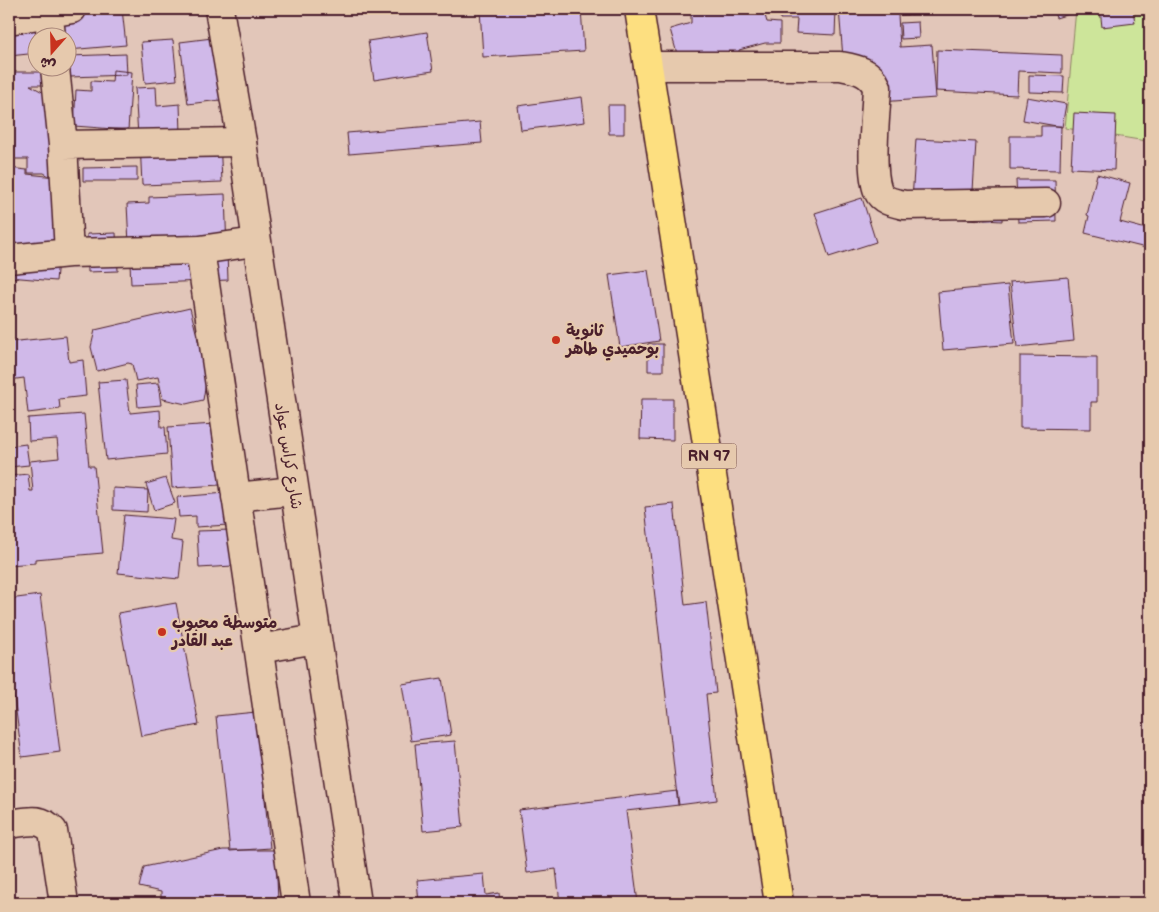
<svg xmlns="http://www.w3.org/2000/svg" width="1159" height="912" viewBox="0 0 1159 912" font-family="'Balsamiq Sans','Playpen Sans Arabic',sans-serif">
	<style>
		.green { fill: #cde59a; stroke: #8c8262 }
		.building { fill: #d0b9e9; stroke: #4a1f2b }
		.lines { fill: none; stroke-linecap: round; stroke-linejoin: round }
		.street-casing { stroke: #4a1f2b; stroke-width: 31 }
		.secondary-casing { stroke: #4a1f2b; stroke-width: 31 }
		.primary-casing { stroke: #4a1f2b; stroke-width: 31 }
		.street { stroke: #e6c9ad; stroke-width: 28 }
		.secondary { stroke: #e6c9ad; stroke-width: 28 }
		.primary { stroke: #fddf80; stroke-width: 28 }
		.poi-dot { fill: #c8321e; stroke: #e6c9ad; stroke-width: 2 }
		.labels { text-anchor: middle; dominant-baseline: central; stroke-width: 4.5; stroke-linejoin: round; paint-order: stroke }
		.shield { fill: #e6c9ad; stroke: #795252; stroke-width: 1 }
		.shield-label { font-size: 15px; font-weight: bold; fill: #4a1f2b }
		.poi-label { font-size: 16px; font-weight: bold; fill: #4a1f2b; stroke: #e6c9ad; text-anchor: start }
		.street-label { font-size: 16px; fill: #4a1f2b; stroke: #e6c9ad }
	</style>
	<rect width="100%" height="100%" fill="#e2c6b9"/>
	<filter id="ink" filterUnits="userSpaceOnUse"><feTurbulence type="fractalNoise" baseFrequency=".02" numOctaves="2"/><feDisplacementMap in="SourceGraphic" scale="10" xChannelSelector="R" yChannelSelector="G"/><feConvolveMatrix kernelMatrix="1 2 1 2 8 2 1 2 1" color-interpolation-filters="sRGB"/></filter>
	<g filter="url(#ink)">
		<!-- green -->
		<path class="green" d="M1076 9H1150V137L1146 141 1065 128Z"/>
		<!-- building -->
		<path class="building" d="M9 9H122L126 45 68 50V38H38V53L9 56Z
			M480 9H581L584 51 483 57Z
			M691 9H742V11L763 9 767 22 780 23V43H765L739 50V77L683 75 670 29 691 23Z
			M780 9H836L835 35 796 33 797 19H780Z
			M839 9H920V14L898 15 900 47 932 45 936 98 866 103 863 69 844 70Z
			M1053 9H1085L1056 18Z
			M1100 9H1133L1135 23 1102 27Z
			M918 22 919 38 901 39 900 23Z
			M427 32 433 71 374 80 368 41Z
			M212 38 220 100 188 104 180 42Z
			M173 40 177 80 145 83 141 42Z
			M937 50 1062 55V73L1018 71 1017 95 936 91Z
			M126 54 127 75 70 77 69 56Z
			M113 70 132 72 128 130 74 126 76 90 91 91V81L112 82Z
			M9 72H52V85H30L55 99 65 185 44 173H28V159H9Z
			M1029 75 1064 76 1063 93 1029 92Z
			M156 87 157 106 180 104 181 133 138 136 135 88Z
			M582 97 585 122 521 130 518 106Z
			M1027 97 1066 104 1062 127 1023 120Z
			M608 105H624V134H609Z
			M1074 113 1116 115 1114 170 1071 168Z
			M480 122 482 143 349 154 347 133Z
			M1041 126H1061L1060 170 1010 169V136H1041Z
			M220 139 222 182 142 185 140 142Z
			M916 139 976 142 972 207 1002 209V221L911 216Z
			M137 167V181H83V168Z
			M9 168 27 170V174L66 178 56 281 9 277Z
			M1097 174 1130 183 1120 222 1150 230 1146 248 1085 233 1089 216 1087 215Z
			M1016 180H1055L1056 221 1018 222Z
			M225 194 228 280 131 284 127 204 149 203V197Z
			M862 198 876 242 829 257 815 213Z
			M116 233 118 271 88 272 87 234Z
			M648 270 659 341 620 347 609 275Z
			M1068 277 1074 341 1017 347 1010 282Z
			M1008 285 1014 344 943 350 938 292Z
			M190 308 207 376 203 400 186 404 163 399 158 377 136 381 132 364 128 363 97 371 91 347 95 330Z
			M66 336 69 362 83 360 86 396 59 399 60 409 28 413 24 378 9 380V342Z
			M648 344H663V371H648Z
			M1020 356 1097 357V402H1091V429L1020 428Z
			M126 380 130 413 160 410 161 427H165L167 454 106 460 98 382Z
			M158 383 161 405 138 407 136 385Z
			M641 399H673V440L640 439Z
			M84 414 89 466H94L103 553 35 559V563L9 565V476L28 474 30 491H33L30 461 59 458 57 439 29 441 28 418Z
			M215 424 220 485 172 488 168 427Z
			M9 431 11 446 26 444 29 465 9 467Z
			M166 478 175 503 154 510 146 484Z
			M113 488 148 490 147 512 113 510Z
			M226 493 228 525 196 527V516L179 517 177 497Z
			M674 504 685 605 706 602 716 693 706 694 717 800 678 805 645 507Z
			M124 515 174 519 171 540 183 542 179 579 118 573Z
			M231 530 233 566 199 568 197 531Z
			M40 595 60 752 22 757 9 658V599Z
			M176 603 199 725 141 736 118 613Z
			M442 678 451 735 411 741 402 684Z
			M256 712 270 848 230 851 216 716Z
			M455 741 463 827 423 831 415 744Z
			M677 791 679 805 626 811 638 903H560L556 869 527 873 519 810Z
			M223 850H276L278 903H161V892L139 887 144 867Z
			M484 874 486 895 499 893 500 903H419L417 880Z
			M54 898V903H9V900Z"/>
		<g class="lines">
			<!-- street casing -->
			<g class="street-casing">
				<path id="street" d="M49 14 51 38
					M9 20 72 9
					M648 66H840C856 69 870 71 877 87 876 113 869 169 878 191 882 201 895 203 904 205L1046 203
					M55 68 63 145 69 253
					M63 145 242 142
					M200 250 296 903
					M9 259 69 253 200 250 255 242
					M236 497 293 491
					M259 649 316 639
					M9 824C26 822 41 816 53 831L64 903"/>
			</g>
			<!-- secondary casing -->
			<g class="secondary-casing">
				<path id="secondary" d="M219 9 242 142 357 903"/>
			</g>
			<!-- primary casing -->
			<g class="primary-casing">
				<path id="primary" d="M639 9 779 903"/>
			</g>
			<!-- street -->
			<use href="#street" class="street"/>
			<!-- secondary -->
			<use href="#secondary" class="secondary"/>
			<!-- primary -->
			<use href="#primary" class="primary"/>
		</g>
	</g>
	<!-- markers -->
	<g class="poi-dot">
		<circle cx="556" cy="340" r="5"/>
		<circle cx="162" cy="632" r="5"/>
	</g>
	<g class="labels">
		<!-- shield labels -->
		<rect class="shield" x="681.5" y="443.5" width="55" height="25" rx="4"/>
		<g class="shield-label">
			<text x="709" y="456">RN 97</text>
		</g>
		<!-- poi labels -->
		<g class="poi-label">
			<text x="566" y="331">ثانوية<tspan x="566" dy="18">بوحميدي طاهر</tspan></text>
			<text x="172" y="623">متوسطة محبوب<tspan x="172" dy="18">عبد القادر</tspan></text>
		</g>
		<!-- street labels -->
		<g class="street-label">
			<text transform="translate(288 456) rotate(81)">شارع كراس عواد</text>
		</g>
	</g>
	<!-- margin -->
	<rect width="1159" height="912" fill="none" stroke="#e6c9ad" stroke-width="30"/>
	<rect x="15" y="15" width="1129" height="882" fill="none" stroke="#4a1f2b" stroke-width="2" filter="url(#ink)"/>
	<!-- north arrow -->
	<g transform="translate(52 52) rotate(200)"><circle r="24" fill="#e6c9ad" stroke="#a88579"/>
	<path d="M0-4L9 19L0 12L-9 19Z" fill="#c8321e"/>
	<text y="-8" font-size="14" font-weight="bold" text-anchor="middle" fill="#4a1f2b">ش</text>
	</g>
</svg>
